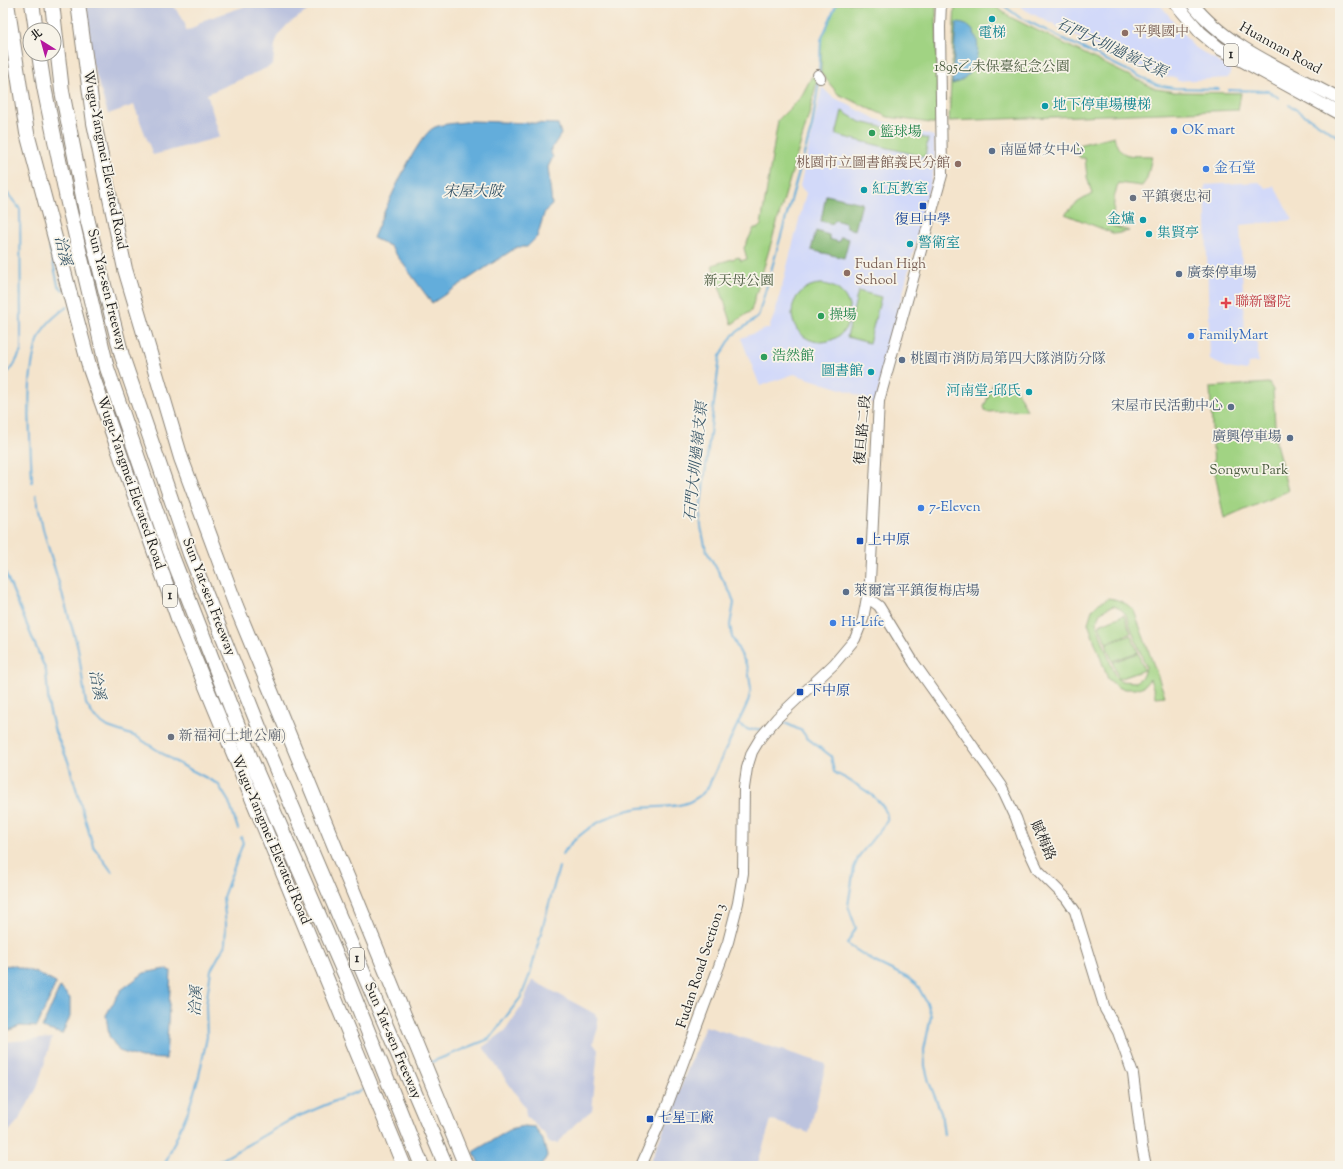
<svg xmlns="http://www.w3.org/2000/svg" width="1343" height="1169" viewBox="0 0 1343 1169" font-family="'Sorts Mill Goudy','Noto Serif TC',serif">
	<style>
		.built { fill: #d2d9f9 }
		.industrial { fill: #bcc3de }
		.green { fill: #a1d383; stroke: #5e7850; fill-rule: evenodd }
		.forest { fill: #80b571; stroke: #4e6846 }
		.water { fill: #63addb; stroke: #40647c }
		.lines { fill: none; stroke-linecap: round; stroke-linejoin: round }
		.stream { stroke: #63addb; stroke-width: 2 }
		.minor-casing { stroke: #888074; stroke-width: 12 }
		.major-casing { stroke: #888074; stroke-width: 14 }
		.highway-casing { stroke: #888074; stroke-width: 16 }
		.minor { stroke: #fff; stroke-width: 10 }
		.major { stroke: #fff; stroke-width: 12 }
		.highway { stroke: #fff; stroke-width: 14 }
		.culture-dot { fill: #0f9aa8; stroke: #f7f3e8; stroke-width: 1.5 }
		.education-dot { fill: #8d6e63; stroke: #f7f3e8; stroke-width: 1.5 }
		.shop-dot { fill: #3f7fe0; stroke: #f7f3e8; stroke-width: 1.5 }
		.leisure-dot { fill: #2e9e5b; stroke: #f7f3e8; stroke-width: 1.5 }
		.service-dot { fill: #5c6f8a; stroke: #f7f3e8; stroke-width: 1.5 }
		.worship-dot { fill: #6b7280; stroke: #f7f3e8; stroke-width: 1.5 }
		.transit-dot { fill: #1a4fb4; stroke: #f7f3e8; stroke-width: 1.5 }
		.health-dot { fill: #e0444e; stroke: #f7f3e8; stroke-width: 1.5 }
		.labels { text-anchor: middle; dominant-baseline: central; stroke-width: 3.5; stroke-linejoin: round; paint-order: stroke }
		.shield { fill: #f7f3e8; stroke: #5e5c59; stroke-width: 1 }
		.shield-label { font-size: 13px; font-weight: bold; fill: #1c1c1c }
		.education-label { font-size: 14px; fill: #785e54; stroke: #f7f3e8; text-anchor: start }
		.culture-label { font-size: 14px; fill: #0d838f; stroke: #f7f3e8; text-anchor: start }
		.street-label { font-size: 14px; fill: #1c1c1c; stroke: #f7f3e8 }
		.park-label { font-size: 14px; fill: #4b5c40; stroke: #f7f3e8 }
		.shop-label { font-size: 14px; fill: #366cbe; stroke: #f7f3e8; text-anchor: start }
		.leisure-label { font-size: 14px; fill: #27864d; stroke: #f7f3e8; text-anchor: start }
		.service-label { font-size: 14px; fill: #4e5e75; stroke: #f7f3e8; text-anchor: start }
		.worship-label { font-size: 14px; fill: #5b616d; stroke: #f7f3e8; text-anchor: start }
		.transit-label { font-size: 14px; fill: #164399; stroke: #f7f3e8; text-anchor: start }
		.health-label { font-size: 14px; fill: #be3a42; stroke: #f7f3e8; text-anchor: start }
		.water-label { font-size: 15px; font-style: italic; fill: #385668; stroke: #f7f3e8 }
	</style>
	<rect width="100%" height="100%" fill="#f7f3e8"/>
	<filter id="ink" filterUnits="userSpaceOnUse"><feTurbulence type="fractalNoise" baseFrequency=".025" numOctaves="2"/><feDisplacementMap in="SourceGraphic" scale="8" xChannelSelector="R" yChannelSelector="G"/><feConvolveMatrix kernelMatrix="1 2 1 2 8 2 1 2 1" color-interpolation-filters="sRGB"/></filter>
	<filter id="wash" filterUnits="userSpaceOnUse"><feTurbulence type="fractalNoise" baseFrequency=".012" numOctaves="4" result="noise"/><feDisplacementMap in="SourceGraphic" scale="16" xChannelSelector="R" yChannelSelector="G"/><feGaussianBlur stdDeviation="0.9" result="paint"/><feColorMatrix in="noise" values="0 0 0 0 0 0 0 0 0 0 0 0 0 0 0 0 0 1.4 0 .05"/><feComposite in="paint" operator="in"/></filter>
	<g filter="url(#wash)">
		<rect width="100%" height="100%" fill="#f4e4cc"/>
		<!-- built -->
		<path class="built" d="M1016 3H1159L1193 46 1231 70 1228 78 1177 81V78L1166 77 1137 68 1027 11Z
			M822 87 831 96 876 119 934 136 935 165 875 404 851 392 794 374 760 386 741 338 769 328 775 313 806 193 800 186Z
			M1259 182 1266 188 1274 186 1293 220 1240 225 1245 336 1258 343V362L1248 363 1247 371 1228 368 1210 360 1205 185Z"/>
		<!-- industrial -->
		<path class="industrial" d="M86 3H172L185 24 186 30 192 29 204 20 255 3H319L288 24 279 34 275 45 273 65 207 94 220 137 153 155 134 105 108 114 92 62Z
			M532 980 595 1014 598 1019V1028L593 1043 598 1050 592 1110 575 1124 558 1143H549L544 1133 526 1116 525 1107 483 1047 505 1031 522 1006Z
			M705 1026 826 1064 809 1133 771 1120 757 1166H649Z
			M52 1038 37 1088 18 1121 3 1138V1042Z"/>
		<!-- green -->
		<path class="green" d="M837 3H936L938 124 888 117 838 94 821 73V40Z
			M955 3H991L1010 17 1156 89 1175 92 1241 93 1238 110 949 121Z
			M812 76 817 80 810 111 751 311 732 324 712 265 739 257 741 261 747 259 744 248 754 228H758L761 225 778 120 801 97Z
			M842 111 860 122 900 131 928 139 925 157 836 135Z
			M1114 136C1119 160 1131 155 1152 156L1147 179 1142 186 1118 183 1114 198 1113 226 1129 231 1115 234 1065 214 1078 202 1092 194 1087 177 1085 158H1080L1074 146Z
			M792 313a29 29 0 1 1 58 0a29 29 0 1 1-58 0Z
			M858 291 881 297 869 343 847 337Z
			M1011 379 1027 410 986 412 984 407 993 384 1002 387Z
			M1269 383 1273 390 1276 443 1288 491 1224 519 1214 468 1210 387Z
			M1109 598C1120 600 1127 603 1134 611L1165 696 1156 697 1150 679 1144 686 1136 689H1126L1119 688 1108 679 1088 623 1092 610 1099 603ZM1114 606 1122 610 1126 615 1146 667 1142 677 1136 682 1120 681 1115 676 1098 628C1095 615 1102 609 1114 606Z
			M1124 615 1131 633 1106 643 1099 625Z
			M1131 635 1138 652 1112 661 1106 644Z
			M1138 653 1144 670 1118 679 1113 662Z"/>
		<!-- forest -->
		<path class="forest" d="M826 195 862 203 855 230 847 228 845 223 835 220 832 224 821 221Z
			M816 231 829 235V239L839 242 841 237 849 239 844 258 811 250Z"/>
		<!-- water -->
		<path class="water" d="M956 23C989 23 982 78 952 84Z
			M472 121 558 124 561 134 550 151 553 157 548 167 552 205 545 211 537 237 527 247H517L432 303 390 246 373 238C382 217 416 135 435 127 446 123 461 123 472 121Z
			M12 965 37 973 56 983 37 1027 20 1026 5 1032 3 1031 6 1018 3 1012V966Z
			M165 969 171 971 166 1059 141 1058 119 1051 109 1036 106 1015 121 990 144 973Z
			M60 987 70 998V1017L62 1034 42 1028Z
			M524 1126 535 1127 543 1140 547 1156 541 1166H480L474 1153 476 1150 513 1128Z"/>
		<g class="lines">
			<!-- stream -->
			<path class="stream" d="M1000 3 1019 17 1157 85 1174 88 1219 89
				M819 73 821 40 837 3
				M1229 90 1268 91 1279 98
				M1289 105 1340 138
				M3 188 20 209 21 327V351L13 367 3 377
				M47 235 58 285 63 290
				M32 482C31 441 22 366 43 330 48 322 59 312 67 307
				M36 495 43 529 78 648 86 704 95 718 108 727 137 737 174 761 218 784 229 802 238 829
				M3 567 46 671 49 708 55 732 68 761 93 846 112 872
				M780 723 783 722 802 731 807 738 831 756 834 772C849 781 891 800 887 821L859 856 854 868 848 906 856 928 847 944 875 962 908 978 917 985 927 1003 931 1016 924 1050 925 1066 929 1082 941 1112 944 1135
				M738 724 749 730 761 729
				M562 854C580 830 609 813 639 808 666 805 687 811 707 789L748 702 751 689 748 668 732 637 730 625 734 603 731 594 706 550 701 527 700 512 720 356 733 335 758 317 812 126 819 81
				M429 1063 489 1039 521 997 530 974 559 867
				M164 1166 188 1111 199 1076 207 1037 206 1005 211 970 225 945 226 924 223 897 243 843 241 837
				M211 1166 292 1119 366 1088"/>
		</g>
	</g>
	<g filter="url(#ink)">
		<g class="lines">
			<!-- minor casing -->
			<g class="minor-casing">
				<path id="minor" d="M818 75 820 78
					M868 598 879 606 914 663 1001 786 1016 818 1023 838 1038 870 1066 898 1075 911 1105 1009 1118 1032 1133 1074 1142 1147 1146 1166
					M641 1166 667 1106 728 942 738 903 743 873 744 788 747 768 752 752 761 737 777 718 834 664 855 639 863 619 870 581 879 401 942 175 940 27 941 3"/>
			</g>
			<!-- major casing -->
			<g class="major-casing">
				<path id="major" d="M1175 3 1200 32 1219 48 1340 114
					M1192 3C1226 48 1292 73 1340 100"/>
			</g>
			<!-- highway casing -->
			<g class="highway-casing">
				<path id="highway" d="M7 3 27 133 90 369 179 621 404 1166
					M32 3 36 30
					M52 3 62 91 88 222 122 356 190 554 269 752 446 1166
					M78 3 94 123 125 269 181 458 236 606 466 1166
					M39 54 44 87 67 199 107 368 170 551 251 759 349 984 422 1166"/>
			</g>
			<!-- minor -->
			<use href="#minor" class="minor"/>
			<!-- major -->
			<use href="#major" class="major"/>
			<!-- highway -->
			<use href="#highway" class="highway"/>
		</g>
	</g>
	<!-- markers -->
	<g class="culture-dot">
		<circle cx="992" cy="19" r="4"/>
		<circle cx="1045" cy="106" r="4"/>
		<circle cx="864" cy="190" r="4"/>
		<circle cx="1143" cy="220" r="4"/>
		<circle cx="1149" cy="234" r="4"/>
		<circle cx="910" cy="244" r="4"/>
		<circle cx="871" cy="372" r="4"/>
		<circle cx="1029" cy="392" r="4"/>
	</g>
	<g class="education-dot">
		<circle cx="1125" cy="33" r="4"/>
		<circle cx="958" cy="164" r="4"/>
		<circle cx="847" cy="273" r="4"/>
	</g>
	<g class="shop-dot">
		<circle cx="1174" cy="131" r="4"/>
		<circle cx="1206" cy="169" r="4"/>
		<circle cx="1191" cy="336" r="4"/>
		<circle cx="921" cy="508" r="4"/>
		<circle cx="833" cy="623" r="4"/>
	</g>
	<g class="leisure-dot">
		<circle cx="872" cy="133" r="4"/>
		<circle cx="821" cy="316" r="4"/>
		<circle cx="764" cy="357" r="4"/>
	</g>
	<g class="service-dot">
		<circle cx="992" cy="151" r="4"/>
		<circle cx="1179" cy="274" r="4"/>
		<circle cx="902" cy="360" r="4"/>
		<circle cx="1231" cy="407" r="4"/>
		<circle cx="1290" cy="438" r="4"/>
		<circle cx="846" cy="592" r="4"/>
	</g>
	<g class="worship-dot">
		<circle cx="1133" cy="198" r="4"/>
		<circle cx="171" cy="737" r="4"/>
	</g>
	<g class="transit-dot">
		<rect x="919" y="202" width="8" height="8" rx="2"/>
		<rect x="856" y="537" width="8" height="8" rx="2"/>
		<rect x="796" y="688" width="8" height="8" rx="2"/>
		<rect x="646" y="1115" width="8" height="8" rx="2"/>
	</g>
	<path class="health-dot" d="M1224 297h4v4h4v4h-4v4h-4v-4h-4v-4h4z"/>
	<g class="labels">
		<!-- shield labels -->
		<g class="shield">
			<rect x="1224" y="44" width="14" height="22" rx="3"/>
			<rect x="163" y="585" width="14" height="22" rx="3"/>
			<rect x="350" y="948" width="14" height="22" rx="3"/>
		</g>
		<g class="shield-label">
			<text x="1231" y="55">1</text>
			<text x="170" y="596">1</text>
			<text x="357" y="959">1</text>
		</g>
		<!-- education labels -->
		<g class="education-label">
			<text x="1133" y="33">平興國中</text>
			<text x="950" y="164" text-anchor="end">桃園市立圖書館義民分館</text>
			<text x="855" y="265">Fudan High<tspan x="855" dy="16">School</tspan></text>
		</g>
		<!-- culture labels -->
		<g class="culture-label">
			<text x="992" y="34" text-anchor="middle">電梯</text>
			<text x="1053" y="106">地下停車場樓梯</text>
			<text x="872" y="190">紅瓦教室</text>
			<text x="1135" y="220" text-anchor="end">金爐</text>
			<text x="1157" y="234">集賢亭</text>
			<text x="918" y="244">警衛室</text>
			<text x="863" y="372" text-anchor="end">圖書館</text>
			<text x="1021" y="392" text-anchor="end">河南堂-邱氏</text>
		</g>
		<!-- street labels -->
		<g class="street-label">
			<text transform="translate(1280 49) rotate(29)">Huannan Road</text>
			<text transform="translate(104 160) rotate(79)">Wugu-Yangmei Elevated Road</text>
			<text transform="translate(106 290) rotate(76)">Sun Yat-sen Freeway</text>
			<text transform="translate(864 430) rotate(-85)">復旦路二段</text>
			<text transform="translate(130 483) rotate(71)">Wugu-Yangmei Elevated Road</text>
			<text transform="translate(208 597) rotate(69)">Sun Yat-sen Freeway</text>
			<text transform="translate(270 840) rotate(67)">Wugu-Yangmei Elevated Road</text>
			<text transform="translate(1042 841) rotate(66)">賦梅路</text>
			<text transform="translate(702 966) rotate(-72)">Fudan Road Section 3</text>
			<text transform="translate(392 1041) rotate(67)">Sun Yat-sen Freeway</text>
		</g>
		<!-- park labels -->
		<g class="park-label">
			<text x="1002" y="68">1895乙未保臺紀念公園</text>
			<text x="739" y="282">新天母公園</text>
			<text x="1249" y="471">Songwu Park</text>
		</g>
		<!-- shop labels -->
		<g class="shop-label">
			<text x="1182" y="131">OK mart</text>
			<text x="1214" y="169">金石堂</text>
			<text x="1199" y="336">FamilyMart</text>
			<text x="929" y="508">7-Eleven</text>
			<text x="841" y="623">Hi-Life</text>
		</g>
		<!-- leisure labels -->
		<g class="leisure-label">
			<text x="880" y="133">籃球場</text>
			<text x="829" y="316">操場</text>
			<text x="772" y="357">浩然館</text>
		</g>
		<!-- service labels -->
		<g class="service-label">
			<text x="1000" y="151">南區婦女中心</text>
			<text x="1187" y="274">廣泰停車場</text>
			<text x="910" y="360">桃園市消防局第四大隊消防分隊</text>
			<text x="1223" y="407" text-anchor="end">宋屋市民活動中心</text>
			<text x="1282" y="438" text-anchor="end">廣興停車場</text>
			<text x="854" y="592">萊爾富平鎮復梅店場</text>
		</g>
		<!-- worship labels -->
		<g class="worship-label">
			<text x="1141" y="198">平鎮褒忠祠</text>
			<text x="179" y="737">新福祠(土地公廟)</text>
		</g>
		<!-- transit labels -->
		<g class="transit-label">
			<text x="923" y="221" text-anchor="middle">復旦中學</text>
			<text x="868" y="541">上中原</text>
			<text x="808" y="692">下中原</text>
			<text x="658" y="1119">七星工廠</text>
		</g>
		<!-- health labels -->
		<g class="health-label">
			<text x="1235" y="303">聯新醫院</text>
		</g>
		<!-- water labels -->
		<g class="water-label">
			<text transform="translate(1111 49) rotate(25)">石門大圳過嶺支渠</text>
			<text x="473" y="192">宋屋大陂</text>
			<text transform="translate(62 251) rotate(77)">洽溪</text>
			<text transform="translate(697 462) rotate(-84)">石門大圳過嶺支渠</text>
			<text transform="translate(96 685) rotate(79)">洽溪</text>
			<text transform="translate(197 1001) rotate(-86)">洽溪</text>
		</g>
	</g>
	<!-- margin -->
	<rect width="1343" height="1169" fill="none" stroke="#f7f3e8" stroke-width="16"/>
	<!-- north arrow -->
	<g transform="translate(42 42) rotate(323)"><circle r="19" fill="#f7f3e8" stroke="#9f9d96"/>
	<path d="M0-3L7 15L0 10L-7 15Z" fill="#b5179e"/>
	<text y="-6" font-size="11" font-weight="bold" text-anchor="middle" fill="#1c1c1c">北</text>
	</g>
</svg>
